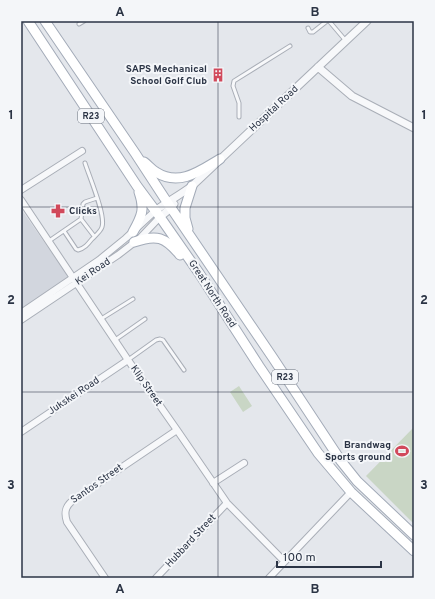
<svg xmlns="http://www.w3.org/2000/svg" width="435" height="599" viewBox="0 0 435 599" font-family="Overpass,sans-serif">
	<style>
		.built { fill: #d2d6de }
		.green { fill: #c9d6c5 }
		.lines { fill: none; stroke-linecap: round; stroke-linejoin: round }
		.service-casing { stroke: #a9aeb7; stroke-width: 5 }
		.minor-casing { stroke: #a9aeb7; stroke-width: 8 }
		.tertiary-casing { stroke: #a9aeb7; stroke-width: 9 }
		.primary-casing { stroke: #a3abb8; stroke-width: 11 }
		.service { stroke: #f7f8fa; stroke-width: 3 }
		.minor { stroke: #f7f8fa; stroke-width: 6 }
		.tertiary { stroke: #f7f8fa; stroke-width: 7 }
		.primary { stroke: #fff; stroke-width: 9 }
		.grid { fill: none; stroke: #2b3445; stroke-width: 1; stroke-opacity: 0.55 }
		.labels { text-anchor: middle; dominant-baseline: central; stroke-width: 4; stroke-linejoin: round; paint-order: stroke }
		.shield { fill: #f4f6f9; stroke: #676e7b; stroke-width: 1 }
		.shield-label { font-size: 9px; font-weight: bold; fill: #2b3445 }
		.poi-label { font-size: 10px; font-weight: bold; fill: #2b3445; stroke: #f4f6f9; text-anchor: end }
		.street-label { font-size: 10px; fill: #2b3445; stroke: #f4f6f9 }
		.neatline { fill: none; stroke: #2b3445; stroke-width: 1.5 }
		.grid-label { font-size: 13px; text-anchor: middle; font-weight: bold; fill: #2b3445 }
	</style>
	<rect width="100%" height="100%" fill="#e4e7ec"/>
	<!-- built -->
	<path class="built" d="M21 209 70 279 21 312Z"/>
	<!-- green -->
	<path class="green" d="M239 386 252 406 243 412 230 392Z
		M414 427V524L366 476Z"/>
	<g class="lines">
		<!-- service casing -->
		<g class="service-casing">
			<path id="service" d="M329 21 346 41
				M79 24 84 21
				M308 28 310 32H313L327 21
				M239 117V103L233 86 234 81 290 46
				M81 219 94 236
				M64 231 76 249 78 250C85 248 88 244 92 239 96 235 101 231 102 227 106 215 89 176 85 163
				M49 241 81 219 83 204 85 202 97 198
				M101 319 133 299
				M115 340 145 319
				M128 360 156 340 160 339 163 340 184 370"/>
		</g>
		<!-- minor casing -->
		<g class="minor-casing">
			<path id="minor" d="M21 190 82 151
				M21 200 128 360 177 430 227 503 284 561
				M21 313 99 260 126 238 155 211
				M21 320 118 255 140 238 160 217
				M21 432 128 360
				M213 483 244 463
				M105 578 67 522C64 513 65 507 72 501L177 430
				M156 578 227 503
				M269 578 351 492"/>
		</g>
		<!-- tertiary casing -->
		<g class="tertiary-casing">
			<path id="tertiary" d="M318 67 352 96 414 128
				M155 211C167 202 180 195 192 186L367 21
				M160 217 171 208 174 204"/>
		</g>
		<!-- primary casing -->
		<g class="primary-casing">
			<path id="primary" d="M28 21 137 186 160 217 199 273 259 366 318 453 351 492 414 551
				M45 21 135 153 167 202 273 358 341 461 357 481 414 535
				M144 162C148 165 152 170 156 172 179 187 200 171 220 159
				M188 229 185 218V208L192 186
				M133 232C142 216 145 209 139 192
				M134 242C157 234 165 237 180 255"/>
		</g>
		<!-- service -->
		<use href="#service" class="service"/>
		<!-- minor -->
		<use href="#minor" class="minor"/>
		<!-- tertiary -->
		<use href="#tertiary" class="tertiary"/>
		<!-- primary -->
		<use href="#primary" class="primary"/>
	</g>
	<!-- grid -->
	<path class="grid" d="M218 21V578M21 207H414M21 392H414"/>
	<!-- icons -->
	<defs>
		<g id="building-bare" transform="scale(1.08)"><path d="M-4-6H4V6H1V3H-1V6H-4ZM-2.5-4.3h1.7v1.8h-1.7ZM.8-4.3h1.7v1.8H.8ZM-2.5-1h1.7V.8h-1.7ZM.8-1h1.7V.8H.8Z" fill="#d1495b" stroke="#f4f6f9" stroke-width="2.5" paint-order="stroke"/></g>
		<g id="pharmacy-bare" transform="scale(1.08)"><path d="M-2-6h4v4h4v4h-4v4h-4v-4h-4v-4h4Z" fill="#d1495b" stroke="#f4f6f9" stroke-width="2.5" paint-order="stroke"/></g>
		<g id="stadium-bare" transform="scale(1.08)"><path d="M0-5a6.5 5 0 1 0 0 10a6.5 5 0 1 0 0-10ZM-3.5-1.8h7v3.6h-7Z" fill="#d1495b" stroke="#f4f6f9" stroke-width="2.5" paint-order="stroke"/></g>
	</defs>
	<g fill-rule="evenodd">
		<use href="#building-bare" x="218" y="75"/>
		<use href="#pharmacy-bare" x="58" y="211"/>
		<use href="#stadium-bare" x="402" y="451"/>
	</g>
	<g class="labels">
		<!-- shield labels -->
		<g class="shield">
			<rect x="78" y="109" width="26" height="14" rx="3"/>
			<rect x="272" y="370" width="26" height="14" rx="3"/>
		</g>
		<g class="shield-label">
			<text x="91" y="116">R23</text>
			<text x="285" y="377">R23</text>
		</g>
		<!-- poi labels -->
		<g class="poi-label">
			<text x="207" y="69">SAPS Mechanical<tspan x="207" dy="12">School Golf Club</tspan></text>
			<text x="69" y="211" text-anchor="start">Clicks</text>
			<text x="391" y="445">Brandwag<tspan x="391" dy="12">Sports ground</tspan></text>
		</g>
		<!-- street labels -->
		<g class="street-label">
			<text transform="translate(274 109) rotate(-43)">Hospital Road</text>
			<text transform="translate(93 272) rotate(-34)">Kei Road</text>
			<text transform="translate(212 294) rotate(57)">Great North Road</text>
			<text transform="translate(146 386) rotate(55)">Klip Street</text>
			<text transform="translate(74 396) rotate(-34)">Jukskei Road</text>
			<text transform="translate(97 484) rotate(-35)">Santos Street</text>
			<text transform="translate(191 541) rotate(-47)">Hubbard Street</text>
		</g>
	</g>
	<!-- border -->
	<rect width="435" height="599" fill="none" stroke="#f4f6f9" stroke-width="44"/>
	<!-- scale -->
	<path d="M277 561v6h104v-6" fill="none" stroke="#2b3445" stroke-width="2"/>
	<text x="283" y="561" font-size="12" fill="#2b3445" stroke="#f4f6f9" stroke-width="3" paint-order="stroke">100 m</text>
	<rect x="22" y="22" width="391" height="555" class="neatline"/>
	<g class="grid-label">
		<text x="120" y="16">A</text>
		<text x="315" y="16">B</text>
		<text x="11" y="119">1</text>
		<text x="424" y="119">1</text>
		<text x="11" y="304">2</text>
		<text x="424" y="304">2</text>
		<text x="11" y="489">3</text>
		<text x="424" y="489">3</text>
		<text x="120" y="593">A</text>
		<text x="315" y="593">B</text>
	</g>
</svg>
